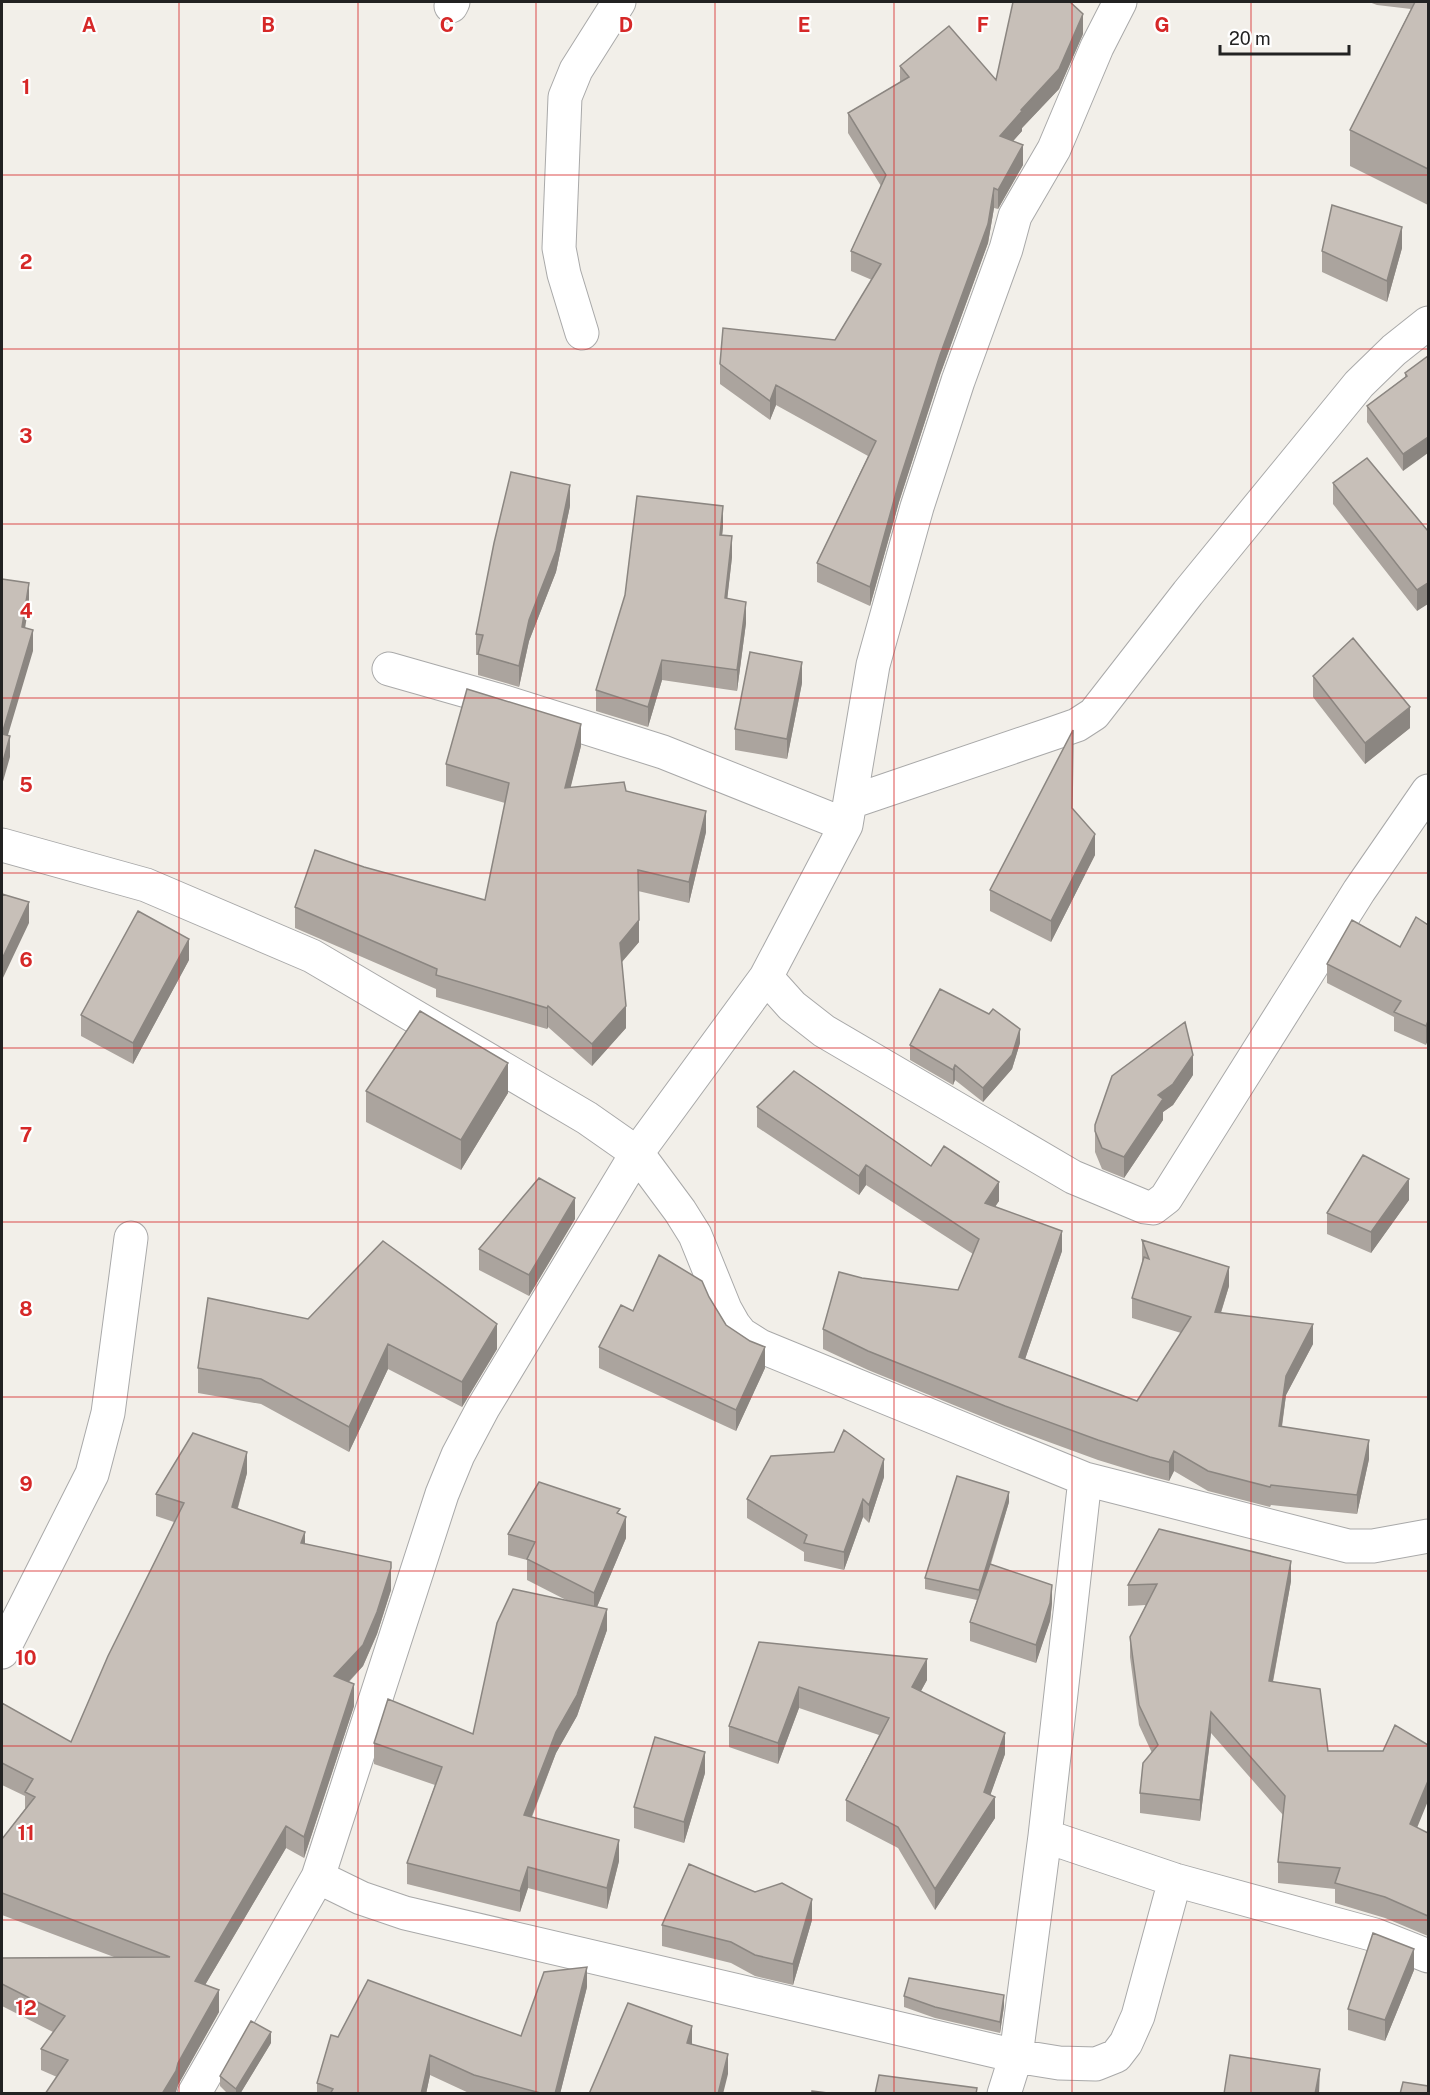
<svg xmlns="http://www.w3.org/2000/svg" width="1430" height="2095" viewBox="0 0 1430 2095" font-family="'Public Sans',sans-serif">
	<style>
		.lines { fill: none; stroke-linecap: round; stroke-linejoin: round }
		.minor-casing { stroke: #a9a9a9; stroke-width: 35 }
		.minor { stroke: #fff; stroke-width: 33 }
		.wall { fill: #aba49e }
		.shaded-wall { fill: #8b8681 }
		.building { fill: #c7bfb8; stroke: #8b8681; stroke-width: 1.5 }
		.grid { fill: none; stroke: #d62828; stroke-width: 1.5; stroke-opacity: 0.55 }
		.grid-label { font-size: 20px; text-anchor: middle; font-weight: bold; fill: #d62828; stroke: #fff; stroke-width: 4.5; stroke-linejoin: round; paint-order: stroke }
	</style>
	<rect width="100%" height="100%" fill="#f2efe9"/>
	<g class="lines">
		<!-- minor casing -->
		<g class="minor-casing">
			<path id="minor" d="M451 6 453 2
				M582 333 564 274 559 248 565 97 576 70 619 2
				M389 669 498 700 663 752 846 825
				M851 802 1054 733 1077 725 1094 714 1188 593 1359 384 1394 350 1428 323
				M2 845 146 885 312 956 587 1118 637 1153 680 1211 695 1235 725 1309 734 1325 741 1334 760 1346 1085 1479 1348 1546H1373L1428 1536
				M766 977 792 1006 824 1031 1073 1177 1145 1207 1153 1208 1166 1198 1359 891 1428 791
				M2 1652 92 1474 108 1413 131 1238
				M1045 1836 1175 1880 1375 1935 1428 1956
				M318 1877 361 1898 405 1913 1016 2056 1059 2063 1096 2064 1116 2056 1126 2043 1138 2016 1175 1880
				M194 2094 318 1877 442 1494 458 1455 483 1408 637 1153 766 977 846 825 873 665 917 507 958 381 1006 249 1015 216 1054 149 1097 47 1120 2
				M1004 2094 1016 2056 1045 1836 1085 1479"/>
		</g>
		<!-- minor -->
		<use href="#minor" class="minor"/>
	</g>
	<!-- wall -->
	<path class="wall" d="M1369 2H1428V205L1350 166V130L1411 9 1377 5Z
		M1083 34 1059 89 1022 128V131L1013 141 1023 165 998 209 994 208 988 243 940 375 899 502 870 606 817 582V563L868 456 776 405 770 420 720 384V364L835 340 872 280 851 271V251L881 186 848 133V113L900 82V66L996 80Z
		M1402 248 1387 302 1322 272V251Z
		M1428 356 1403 471 1367 422V406L1405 377V373Z
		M1333 483 1428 531 1417 611 1333 504Z
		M570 506 556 572 529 641 519 687 478 675V655H476V634Z
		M723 527 722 535 732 557 727 599 746 623 737 691 662 680 648 727 596 711V690Z
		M1313 676 1410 728 1365 764 1313 697Z
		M802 683 787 759 735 750V729Z
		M581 746 570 788 626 791 706 832 689 903 638 891 639 942 622 962 626 1028 592 1066 548 1027 547 1029 436 997V989L295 928V907L364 867 485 900 505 803 446 786V764Z
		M1072 809 1095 855 1051 942 990 911V890Z
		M1428 925 1426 1045 1394 1031V1017L1327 983V964L1400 947Z
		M189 960 133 1064 81 1036V1015Z
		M1020 1043 1012 1069 983 1102 955 1080 953 1085 910 1060V1045Z
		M1193 1075 1173 1105 1163 1112V1120L1124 1178 1102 1169 1095 1152V1125Z
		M366 1091 508 1093 461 1170 366 1122Z
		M757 1107 931 1166 999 1201 995 1206 1062 1251 1025 1359 1137 1401 1181 1333 1132 1318V1298L1143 1263 1142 1260V1240L1229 1286 1221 1313 1313 1344 1286 1395 1282 1427 1369 1459 1357 1514 1271 1505 1270 1507 1208 1491 1174 1471 1169 1481 1150 1476 1098 1460 1005 1426 868 1370 823 1349V1329L862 1278 958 1290 973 1254 866 1185 859 1195 757 1127Z
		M1409 1200 1371 1253 1327 1234V1213Z
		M575 1219 529 1296 479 1270V1249Z
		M709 1297 726 1325 765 1368 736 1431 599 1368V1347L633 1311Z
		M308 1319 497 1349 462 1407 388 1369 349 1452 261 1404 198 1393V1368Z
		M247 1473 238 1508 391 1590 377 1634 363 1666 349 1682 354 1706 304 1858 286 1848 205 1985 219 2012 178 2085 175 2094H45L57 2077 41 2070V2049L53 2032 2 2006V1958L114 1957 2 1915V1839L25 1809V1796L2 1785V1703L71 1742 174 1522 156 1516V1494Z
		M884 1477 869 1523 863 1517 844 1570 804 1561V1552L747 1518V1499Z
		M1009 1502 991 1564 1052 1603 1050 1621 1036 1663 970 1641V1622L977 1600 925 1589V1578Z
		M620 1514 626 1538 597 1607 607 1630 577 1716 556 1753 532 1817 619 1861 607 1909 528 1888 520 1912 407 1884V1863L435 1785 374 1764V1743L473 1734 568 1601 527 1580V1560L508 1555V1534Z
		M1159 1529 1291 1581 1273 1682 1328 1751 1417 1828 1428 1833V1936L1385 1918 1335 1903V1889L1278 1883V1862L1283 1815 1211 1733 1200 1821 1140 1813V1793L1152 1753 1139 1725 1130 1657V1637L1146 1605 1128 1606V1585Z
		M759 1642 927 1680 921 1691 1005 1754 990 1795 995 1818 935 1910 898 1848 846 1821V1800L879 1735 799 1708 778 1764 729 1747V1726Z
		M705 1773 684 1843 634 1828V1807Z
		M812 1920 793 1985 755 1976 731 1963 662 1946V1925Z
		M1414 1970 1385 2041 1348 2030V2009Z
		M587 1987 560 2094H471L430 2075 426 2094H317V2083L338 2037 521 2036Z
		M904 1996 1004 2006 1000 2033 935 2018 904 2007Z
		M271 2043 240 2094H228L220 2086V2076Z"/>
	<!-- shaded-wall -->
	<path class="shaded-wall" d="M1083 14V34L1059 89 1022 128V131L1000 156V136L1021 110Z
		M1023 145V165L998 209V190Z
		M994 188V208L988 243 940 375 899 502 870 606V587L899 482Z
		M1402 227V248L1387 302V281Z
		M776 385V405L770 420V401Z
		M1428 437V453L1403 471V454Z
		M570 485V506L556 572 529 641 519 687V666L529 620Z
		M723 506V527L720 556V535Z
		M732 536V557L725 619V598Z
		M29 583V603L22 648V627Z
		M1428 583V604L1417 611V590Z
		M746 602V623L737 691V670Z
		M33 630V651L2 755V734Z
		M662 660V680L648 727V707Z
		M802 662V683L787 759V739Z
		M1410 707V728L1365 764V743Z
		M581 724V746L565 810V788Z
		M10 736V757L2 785V765Z
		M706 811V832L689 903V882Z
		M1095 834V855L1051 942V921Z
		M29 902V923L2 980V959Z
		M639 920V942L620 964V943Z
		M189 939V960L133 1064V1043Z
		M548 1006V1027L547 1029V1008Z
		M626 1006V1028L592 1066V1044Z
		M1428 1021V1040L1426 1045V1026Z
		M1020 1029V1043L1012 1069 983 1102V1088Z
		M1193 1055V1075L1173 1105 1163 1112V1120L1124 1178V1157L1158 1095Z
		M508 1063V1093L461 1170V1140Z
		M955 1065V1080L953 1085V1070Z
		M866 1165V1185L859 1195V1176Z
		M1409 1179V1200L1371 1253V1232Z
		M999 1182V1201L985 1222V1203Z
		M575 1198V1219L529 1296V1275Z
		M1062 1231V1251L1019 1377V1357Z
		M1229 1267V1286L1215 1331V1312Z
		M497 1324V1349L462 1407V1382Z
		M1313 1324V1344L1286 1395 1279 1446V1426L1286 1376Z
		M388 1344V1369L349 1452V1427Z
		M765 1347V1368L736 1431V1410Z
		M1369 1440V1459L1357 1514V1495Z
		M1174 1451V1471L1169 1481V1462Z
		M247 1452V1473L232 1528V1507Z
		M884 1459V1477L869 1523V1505Z
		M1009 1492V1502L979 1601V1590Z
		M863 1499V1517L844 1570V1552Z
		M626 1517V1538L594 1614V1593Z
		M305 1532V1554L301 1543Z
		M1291 1561V1581L1269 1702V1681Z
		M391 1568V1590L377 1634 363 1666 334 1697V1676Z
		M1052 1585V1603L1050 1621 1036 1663V1645Z
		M607 1609V1630L577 1716 556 1753 524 1836V1815L556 1732Z
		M927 1659V1680L912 1707V1687Z
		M354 1684V1706L304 1858V1837Z
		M799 1687V1708L778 1764V1743Z
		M1211 1712V1733L1200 1821V1800Z
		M1005 1733V1754L984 1813 995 1797V1818L935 1910V1889L984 1792Z
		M705 1752V1773L684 1843V1822Z
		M1428 1781V1801L1410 1845V1824Z
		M286 1826V1848L195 2002V1981Z
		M619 1840V1861L607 1909V1888Z
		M528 1867V1888L520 1912V1891Z
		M812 1899V1920L793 1985V1964Z
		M1414 1949V1970L1385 2041V2020Z
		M587 1967V1987L560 2094H555Z
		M219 1990V2012L178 2085 176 2092 175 2094H162L178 2063Z
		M1004 1995V2006L1000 2033V2022Z
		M692 2026V2047L687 2043Z
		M271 2032V2043L240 2094H236V2089Z
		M728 2054V2074L723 2094H718Z
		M430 2055V2075L426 2094H421Z
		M1320 2069 1319 2094H1315Z"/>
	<!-- building -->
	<path class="building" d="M1013 2H1070L1083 14 1059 69 1021 110 1022 111 1000 136 1023 145 998 190 994 188 988 224 940 355 899 482 870 587 817 563 876 441 776 385 770 401 720 364 723 328 835 340 881 264 851 251 886 175 848 113 909 77 900 66 949 26 996 80Z
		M1415 2H1428V169L1350 130Z
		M1332 205 1402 227 1387 281 1322 251Z
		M1428 356V437L1403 454 1367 406 1407 376 1405 373Z
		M1367 458 1428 531V583L1417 590 1333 483Z
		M511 472 570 485 556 551 529 620 519 666 478 654 483 635 476 634 494 543Z
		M637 496 723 506 720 535 732 536 725 598 746 602 737 670 662 660 648 707 596 690 625 595Z
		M2 579 29 583 22 627 33 630 2 734 10 736 2 765Z
		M1353 638 1410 707 1365 743 1313 676Z
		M750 652 802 662 787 739 735 729Z
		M467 689 581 724 565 788 624 782 626 791 706 811 689 882 638 870 639 920 620 943 626 1006 592 1044 548 1006 547 1008 436 975 437 969 295 907 315 850 364 867 485 900 509 783 446 764Z
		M1073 730 1072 808 1095 834 1051 921 990 890Z
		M2 894 29 902 2 959Z
		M138 911 189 939 133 1043 81 1015Z
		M1416 917 1428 925V1021L1426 1026 1394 1012 1401 1001 1327 964 1352 920 1400 947Z
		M940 989 989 1014 993 1009 1020 1029 1012 1055 983 1088 955 1065 953 1070 910 1045Z
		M420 1011 508 1063 461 1140 366 1091Z
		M1185 1022 1193 1055 1173 1084 1158 1095 1163 1099 1124 1157 1102 1148 1095 1131V1125L1112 1076Z
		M794 1071 931 1166 944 1146 999 1182 985 1203 1062 1231 1019 1357 1137 1401 1191 1317 1132 1298 1144 1257 1149 1259 1142 1240 1229 1267 1215 1312 1313 1324 1286 1376 1279 1426 1369 1440 1357 1495 1271 1485 1270 1487 1208 1471 1174 1451 1169 1462 1150 1457 1098 1440 1005 1406 868 1351 823 1329 839 1272 862 1278 958 1290 979 1239 866 1165 859 1176 757 1107Z
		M1363 1155 1409 1179 1371 1232 1327 1213Z
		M539 1178 575 1198 529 1275 479 1249Z
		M383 1241 497 1324 462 1382 388 1344 349 1427 261 1379 198 1368 208 1298 308 1319Z
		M659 1255 702 1281 709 1297 726 1325 750 1341 765 1347 736 1410 599 1347 621 1305 633 1311Z
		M844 1430 884 1459 869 1505 863 1499 844 1552 804 1543 807 1535 747 1499 771 1456 834 1452Z
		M193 1433 247 1452 232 1507 305 1532 301 1543 391 1562V1568L377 1612 363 1645 334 1676 354 1684 304 1837 286 1826 195 1981 219 1990 178 2063 176 2071 162 2094H45L68 2060 41 2049 65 2016 2 1984V1958L170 1957 2 1893V1839L35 1797 25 1792 33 1779 2 1763V1703L71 1742 108 1656 184 1503 156 1494Z
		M957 1476 1009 1492 979 1590 925 1578Z
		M539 1482 620 1509 617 1513 626 1517 594 1593 527 1559 535 1542 508 1534Z
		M1159 1529 1291 1561 1269 1681 1320 1689 1328 1751H1383L1395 1725 1428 1745V1781L1410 1824 1428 1833V1916L1385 1897 1335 1883 1340 1868 1278 1862 1285 1796 1211 1712 1200 1800 1140 1793 1143 1763 1158 1745 1139 1705 1130 1637 1157 1584 1128 1585Z
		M990 1564 1052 1585 1050 1603 1036 1645 970 1622Z
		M513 1589 607 1609 577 1695 556 1732 524 1815 619 1840 607 1888 528 1867 520 1891 407 1863 442 1767 374 1743 388 1699 473 1734 497 1623Z
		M759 1642 927 1659 912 1687 1005 1733 984 1792 995 1797 935 1889 898 1827 846 1800 889 1718 799 1687 778 1743 729 1726Z
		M655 1737 705 1752 684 1822 634 1807Z
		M689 1864 755 1892 782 1883 812 1899 793 1964 755 1955 731 1942 662 1925Z
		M1373 1933 1414 1949 1385 2020 1348 2009Z
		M587 1967 555 2094H544L474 2075 430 2055 421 2094H330L333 2089 317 2083 331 2035 338 2037 368 1980 521 2036 544 1972Z
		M909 1978 1004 1995 1000 2022 935 2007 904 1996Z
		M628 2003 692 2026 687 2043 728 2054 718 2094H589Z
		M251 2021 271 2032 236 2089 220 2076Z
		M1230 2055 1320 2069 1315 2094H1224Z
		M879 2075 977 2088 976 2094H875Z
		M1403 2082 1428 2086V2094H1400Z
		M812 2091 836 2094H812Z"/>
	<!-- grid -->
	<path class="grid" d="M179 2V2094M358 2V2094M536 2V2094M715 2V2094M894 2V2094M1072 2V2094M1251 2V2094M2 175H1428M2 349H1428M2 524H1428M2 698H1428M2 873H1428M2 1048H1428M2 1222H1428M2 1397H1428M2 1571H1428M2 1746H1428M2 1920H1428"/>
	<g class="grid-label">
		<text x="89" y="32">A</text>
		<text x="268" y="32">B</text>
		<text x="447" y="32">C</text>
		<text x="626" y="32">D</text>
		<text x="804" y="32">E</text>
		<text x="983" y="32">F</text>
		<text x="1162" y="32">G</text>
		<text x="26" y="94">1</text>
		<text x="26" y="269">2</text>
		<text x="26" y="443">3</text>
		<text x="26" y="618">4</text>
		<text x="26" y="792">5</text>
		<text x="26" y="967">6</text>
		<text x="26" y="1142">7</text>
		<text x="26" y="1316">8</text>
		<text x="26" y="1491">9</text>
		<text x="26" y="1665">10</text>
		<text x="26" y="1840">11</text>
		<text x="26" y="2015">12</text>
	</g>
	<!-- border -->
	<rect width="1430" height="2095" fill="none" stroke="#222222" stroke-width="6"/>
	<!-- scale -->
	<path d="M1220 45v9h129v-9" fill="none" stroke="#222222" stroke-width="3"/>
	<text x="1229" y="45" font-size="18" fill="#222222" stroke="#ffffff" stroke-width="4.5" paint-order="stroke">20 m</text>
</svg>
